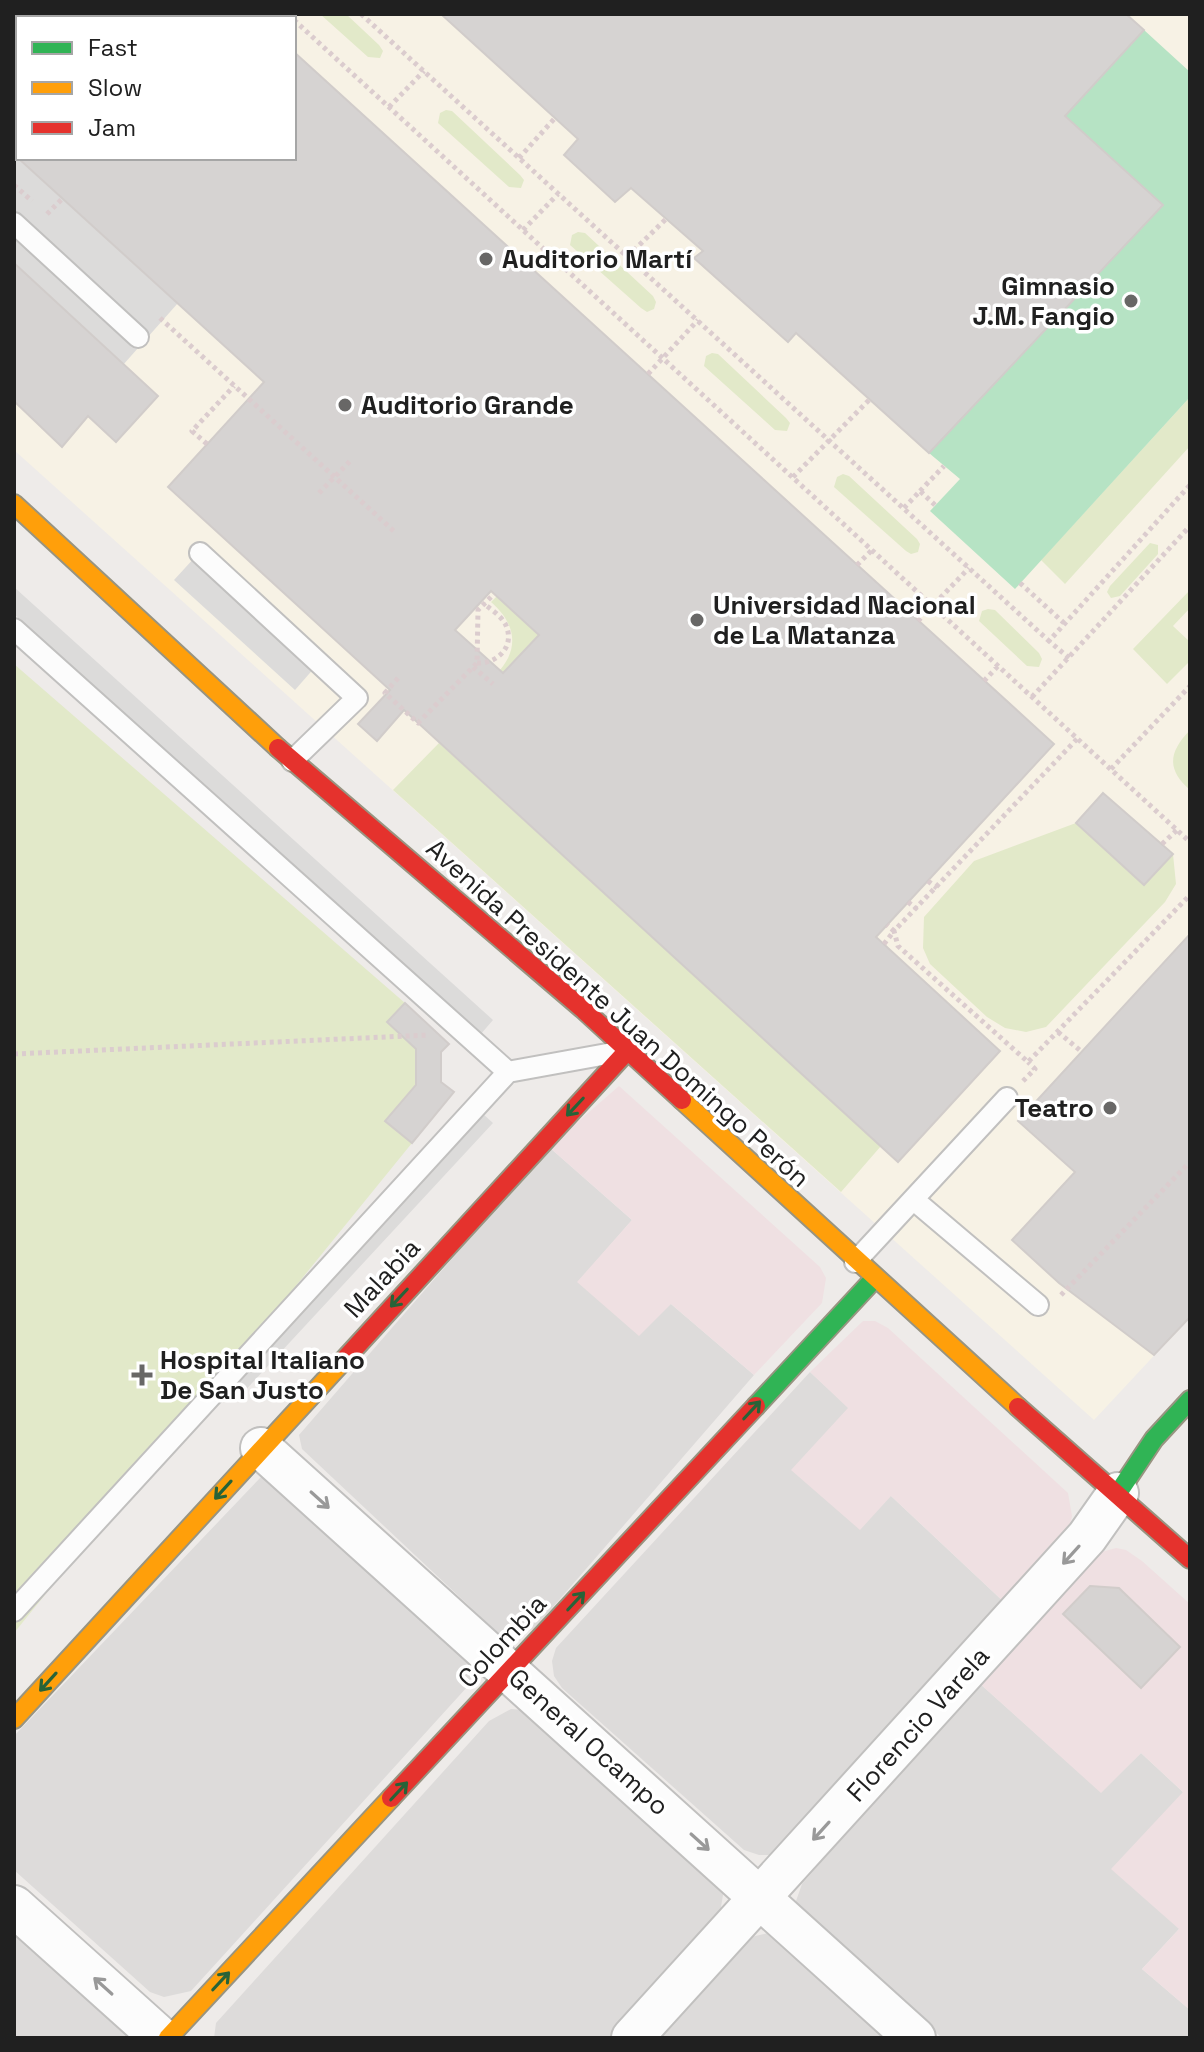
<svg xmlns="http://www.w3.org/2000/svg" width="1204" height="2052" viewBox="0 0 1204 2052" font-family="'Space Grotesk',sans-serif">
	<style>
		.residential { fill: #dddbda }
		.commercial { fill: #efe0e2 }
		.education { fill: #f7f2e5; fill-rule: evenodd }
		.religious { fill: #dcdbda }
		.grass { fill: #e2e9c9 }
		.pitch { fill: #b6e3c4 }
		.building { fill: #d6d3d2; stroke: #d1ccca; stroke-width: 2; fill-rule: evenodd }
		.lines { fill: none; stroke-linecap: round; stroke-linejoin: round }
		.lane-casing { stroke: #c1c0bf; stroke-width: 24 }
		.street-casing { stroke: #c1c0bf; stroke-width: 44 }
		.fast-casing { stroke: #989481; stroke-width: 22 }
		.slow-casing { stroke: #989481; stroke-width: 22 }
		.jam-casing { stroke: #989481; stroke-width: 22 }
		.path { stroke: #dbccce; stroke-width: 5; stroke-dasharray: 4 4; stroke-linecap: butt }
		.lane { stroke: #fcfcfc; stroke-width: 20 }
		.street { stroke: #fcfcfc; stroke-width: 40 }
		.fast { stroke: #30b455; stroke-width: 18 }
		.slow { stroke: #ff9f0a; stroke-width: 18 }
		.jam { stroke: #e5322d; stroke-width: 18 }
		.oneway { stroke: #276338 }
		.oneway2 { stroke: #999 }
		.poi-dot { fill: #686766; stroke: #fff; stroke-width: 3 }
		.labels { text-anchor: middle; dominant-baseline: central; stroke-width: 7; stroke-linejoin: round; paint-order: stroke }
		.poi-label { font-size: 26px; font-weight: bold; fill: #202020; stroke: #fff; text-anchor: start }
		.street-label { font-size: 26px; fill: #202020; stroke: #fff }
	</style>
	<rect width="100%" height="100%" fill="#eeebe9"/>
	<!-- residential -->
	<path class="residential" d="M549 1147 632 1220 578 1282 671 1304 754 1375 534 1629 510 1636 499 1634 302 1449 299 1435Z
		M810 1372 849 1408 792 1470 891 1496 1006 1604 773 1855H759L744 1850 562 1688 554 1676 552 1661 556 1648Z
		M261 1477 273 1478 473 1657V1671L468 1686 191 1991 164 1997 150 1992 14 1870V1736Z
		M978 1682 1101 1792 1141 1753 1184 1793 1179 1929 1142 1969 1190 2010V2038H942L800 1911 796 1901 802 1884Z
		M511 1709 524 1710 724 1889 719 1919 611 2038H214L216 2023 489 1721Z
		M14 1926 129 2034V2038H14Z
		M772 1932 900 2038H657L751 1937Z"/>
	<!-- commercial -->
	<path class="commercial" d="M619 1086 820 1267 826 1278 822 1303 754 1375 671 1304 639 1336 577 1282 632 1220 549 1147Z
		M863 1321H875L888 1328 1068 1493 1072 1516 1068 1533 1006 1604 891 1496 860 1530 791 1470 848 1408 810 1372Z
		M1116 1548 1126 1550 1142 1561 1190 1604V2010L1142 1969 1179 1929 1111 1869 1183 1792 1141 1753 1101 1793 978 1682 1098 1553Z"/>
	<!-- education -->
	<path class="education" d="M14 14H1190V1317L1094 1420 14 450ZM18 18H294V158H18Z"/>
	<!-- religious -->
	<path class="religious" d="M14 49 18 53V158L178 303 123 365 14 263Z
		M196 556 316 666 295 690 174 580Z
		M14 587 493 1020 480 1035 14 614Z
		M483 1114 493 1123 241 1395 231 1386Z"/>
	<!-- grass -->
	<path class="grass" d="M320 14H346L379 45 383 51 380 58 368 57Z
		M446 110 452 111 520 175 524 180 521 188 509 187 438 123 440 113Z
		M578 232 585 233 653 296 656 302 654 309 647 312 641 308 570 245 572 235Z
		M712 353 718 354 786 418 790 423 787 431 775 430 704 366 706 356Z
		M1190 397V446L1065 584 1041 560Z
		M843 474 849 476 917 539 920 544 918 552 911 554 906 551 834 487 837 477Z
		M1150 543 1158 545V554L1120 596 1111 598 1107 592 1110 586Z
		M1190 590V608L1173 626 1190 642V661L1167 684 1133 649Z
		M497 596 539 635 504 673 500 670C521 645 513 621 491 602Z
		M988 609 995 610 1039 653 1042 659 1039 667 1027 666 979 621 982 611Z
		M14 664 405 1003 387 1022 416 1049V1085L386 1121 412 1143 14 1633Z
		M1190 730V790C1166 769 1169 752 1190 730Z
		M439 743 881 1146 841 1192 393 790Z
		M1076 823 1144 885 1173 854 1176 884 1165 902 1046 1027 1026 1032 1005 1028 987 1017 930 964 923 948 924 917 974 861Z"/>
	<!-- pitch -->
	<path class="pitch" d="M1144 30 1190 72V397L1015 589 930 511 960 479 929 453 1162 206 1065 116Z"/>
	<!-- building -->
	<path class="building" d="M441 14H1126L1144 30 1065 116 1163 205 929 453 796 333 788 342 694 258 703 251 631 188 615 202 564 155 578 139Z
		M294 52 1054 744 876 937 1000 1051 898 1162 404 710 377 741 358 724 390 690 168 487 264 382 18 158H294ZM491 591 539 635 503 673 455 630Z
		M14 263 158 396 116 442 88 416 62 447 14 401Z
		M1103 793 1173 854 1144 885 1076 823Z
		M1190 934V1317L1154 1355 1059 1283 1012 1240 1075 1172 1018 1121Z
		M405 1003 449 1044 441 1052V1082L454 1092 412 1143 385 1121 416 1085V1049L387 1022Z
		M1090 1586 1119 1588 1180 1647 1141 1688 1063 1614Z"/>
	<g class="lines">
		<!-- lane casing -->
		<g class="lane-casing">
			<path id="lane" d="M14 223 138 337
				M200 553 357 698 292 761
				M14 629 508 1072
				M508 1072 618 1052
				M914 1200 1038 1305
				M855 1262 1007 1098
				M14 1611 508 1072"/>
		</g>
		<!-- street casing -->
		<g class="street-casing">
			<path id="street" d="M261 1448 915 2038
				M14 1906 161 2038
				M632 2038 1087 1537 1118 1493"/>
		</g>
		<!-- fast casing -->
		<g class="fast-casing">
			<path id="fast" d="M756 1406 874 1279
				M1118 1493 1154 1439 1190 1400"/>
		</g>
		<!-- slow casing -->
		<g class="slow-casing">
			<path id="slow" d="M14 504 278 748
				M682 1100 1018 1407
				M14 1719 343 1361
				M168 2038 391 1798"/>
		</g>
		<!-- jam casing -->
		<g class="jam-casing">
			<path id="jam" d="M278 748 584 1010 682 1100
				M343 1361 628 1050
				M1018 1407 1190 1559
				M391 1798 756 1406"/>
		</g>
		<!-- path -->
		<path class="path" d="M361 14 1049 641
			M134 18 138 14
			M294 20 1190 842
			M389 107 424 71
			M14 142 18 138
			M519 158 555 118
			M14 185 32 201
			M47 214 63 198
			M523 230 558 194
			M628 256 666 219
			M530 267 546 251
			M160 318 396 533
			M648 374 698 320
			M207 444 192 431 234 386
			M793 477 869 400
			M920 491 944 466
			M319 493 350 461
			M904 508 920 491 935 505
			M857 565 872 550
			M1020 583 1064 623
			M918 621 969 568
			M1069 658 1049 641 1190 485
			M477 663C495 664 514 649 507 628 504 618 492 610 484 604
			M473 667 493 684
			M398 678 385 693 418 723 477 663 478 610 494 594
			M984 681 998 666
			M1032 697 1190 526
			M1077 739 894 931 898 946 1028 1062 1190 895
			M1111 769 1190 686
			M1162 844 1177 830
			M928 881 937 888
			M908 902 917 909
			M884 944 894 931 887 925
			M1058 1032 1082 1052
			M14 1054 429 1035
			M1023 1081 1035 1069 1028 1062
			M1061 1295 1190 1162"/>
		<!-- lane -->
		<use href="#lane" class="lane"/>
		<!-- street -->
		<use href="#street" class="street"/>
		<!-- fast -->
		<use href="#fast" class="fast"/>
		<!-- slow -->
		<use href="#slow" class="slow"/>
		<!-- jam -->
		<use href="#jam" class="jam"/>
	</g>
	<!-- one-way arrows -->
	<defs><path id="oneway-shaft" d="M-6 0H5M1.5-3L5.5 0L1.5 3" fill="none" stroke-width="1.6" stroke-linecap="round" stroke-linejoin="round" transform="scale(2)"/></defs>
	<g class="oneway">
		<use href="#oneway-shaft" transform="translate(575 1107) rotate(133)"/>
		<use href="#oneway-shaft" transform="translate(399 1298) rotate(133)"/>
		<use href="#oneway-shaft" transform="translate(752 1410) rotate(-47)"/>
		<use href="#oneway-shaft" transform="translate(223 1490) rotate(132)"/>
		<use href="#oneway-shaft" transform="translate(576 1601) rotate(-47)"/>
		<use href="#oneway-shaft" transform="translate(48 1682) rotate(132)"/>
		<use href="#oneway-shaft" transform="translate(399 1791) rotate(-47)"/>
		<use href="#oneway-shaft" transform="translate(221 1981) rotate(-47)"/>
	</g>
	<g class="oneway2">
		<use href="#oneway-shaft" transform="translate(320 1500) rotate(42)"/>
		<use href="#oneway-shaft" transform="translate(1071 1555) rotate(132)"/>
		<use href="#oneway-shaft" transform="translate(821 1831) rotate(132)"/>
		<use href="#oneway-shaft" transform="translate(700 1842) rotate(42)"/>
		<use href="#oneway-shaft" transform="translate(103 1986) rotate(-138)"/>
	</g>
	<!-- markers -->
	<g class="poi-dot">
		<circle cx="486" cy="259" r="8"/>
		<circle cx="1131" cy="301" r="8"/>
		<circle cx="345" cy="405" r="8"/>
		<circle cx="697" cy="620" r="8"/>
		<circle cx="1110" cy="1108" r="8"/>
		<path d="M138 1363h8v8h8v8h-8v8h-8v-8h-8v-8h8z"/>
	</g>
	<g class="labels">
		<!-- poi labels -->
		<g class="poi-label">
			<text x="502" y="259">Auditorio Martí</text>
			<text x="1115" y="286" text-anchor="end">Gimnasio<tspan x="1115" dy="30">J.M. Fangio</tspan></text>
			<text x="361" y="405">Auditorio Grande</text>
			<text x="713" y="605">Universidad Nacional<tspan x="713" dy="30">de La Matanza</tspan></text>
			<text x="1094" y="1108" text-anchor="end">Teatro</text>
			<text x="160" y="1360">Hospital Italiano<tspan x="160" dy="30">De San Justo</tspan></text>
		</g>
		<!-- street labels -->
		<g class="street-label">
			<text transform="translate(618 1013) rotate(42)">Avenida Presidente Juan Domingo Perón</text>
			<text transform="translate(382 1278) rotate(-47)">Malabia</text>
			<text transform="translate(502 1641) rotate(-47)">Colombia</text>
			<text transform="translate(918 1724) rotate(-48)">Florencio Varela</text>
			<text transform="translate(589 1742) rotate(42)">General Ocampo</text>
		</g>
	</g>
	<!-- border -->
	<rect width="1204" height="2052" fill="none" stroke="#202020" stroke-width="32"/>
	<!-- legend -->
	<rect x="16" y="16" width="280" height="144" fill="#ffffff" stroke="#a6a6a6" stroke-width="2"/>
	<rect x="32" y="42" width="40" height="12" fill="#30b455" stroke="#a6a6a6" stroke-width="2"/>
	<text x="88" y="56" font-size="24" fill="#202020">Fast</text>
	<rect x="32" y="82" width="40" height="12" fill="#ff9f0a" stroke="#a6a6a6" stroke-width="2"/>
	<text x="88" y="96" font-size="24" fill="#202020">Slow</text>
	<rect x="32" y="122" width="40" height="12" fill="#e5322d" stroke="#a6a6a6" stroke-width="2"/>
	<text x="88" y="136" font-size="24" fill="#202020">Jam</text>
</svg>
